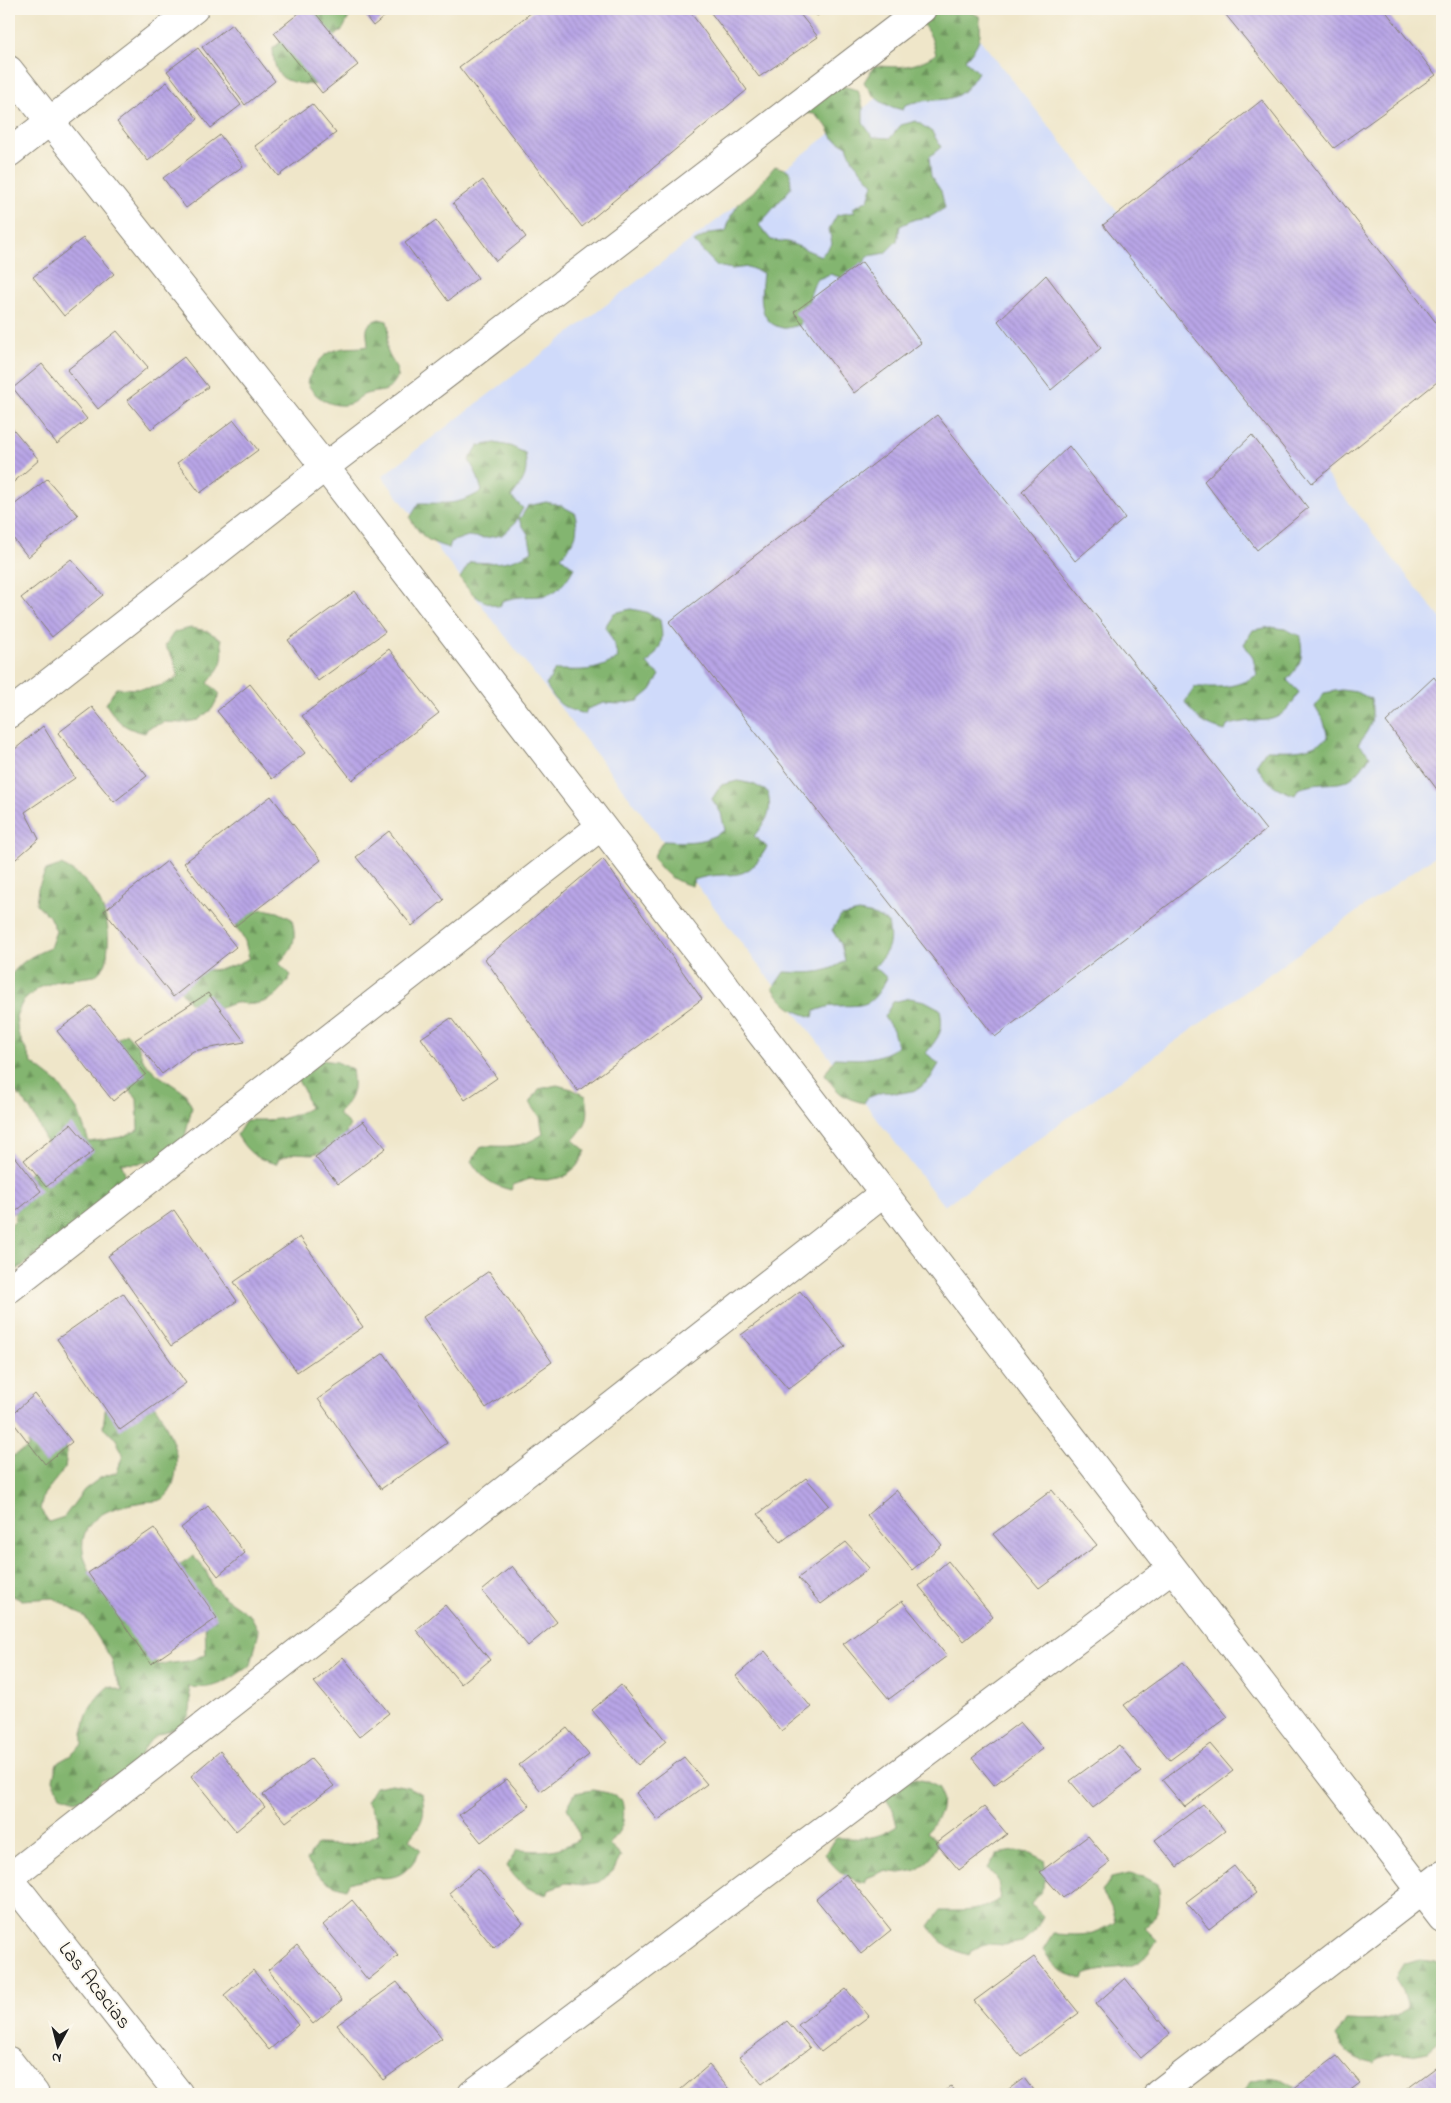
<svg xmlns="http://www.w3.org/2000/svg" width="1451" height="2103" viewBox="0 0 1451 2103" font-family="'Indie Flower',sans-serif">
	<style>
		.built { fill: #cfdafa }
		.forest { fill: url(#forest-firs); stroke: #506846 }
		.building { fill: url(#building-back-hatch) }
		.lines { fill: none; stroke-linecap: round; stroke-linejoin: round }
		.minor-casing { stroke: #868172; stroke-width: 30 }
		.minor { stroke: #fff; stroke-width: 28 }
		.labels { text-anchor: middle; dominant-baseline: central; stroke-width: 4; stroke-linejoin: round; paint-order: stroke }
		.street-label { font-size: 21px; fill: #1c1c1c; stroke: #fbf7ec }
	</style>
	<defs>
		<pattern id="forest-firs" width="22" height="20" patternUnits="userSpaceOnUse" patternTransform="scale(1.25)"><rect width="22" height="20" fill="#83b56f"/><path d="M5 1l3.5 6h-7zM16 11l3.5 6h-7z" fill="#6a925a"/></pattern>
		<pattern id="building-back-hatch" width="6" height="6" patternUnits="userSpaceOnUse" patternTransform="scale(1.25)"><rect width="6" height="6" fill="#b8a5e6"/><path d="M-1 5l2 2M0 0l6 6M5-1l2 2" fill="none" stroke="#9e8dc5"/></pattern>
	</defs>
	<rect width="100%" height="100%" fill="#fbf7ec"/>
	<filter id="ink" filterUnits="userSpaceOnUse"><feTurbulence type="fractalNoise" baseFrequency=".02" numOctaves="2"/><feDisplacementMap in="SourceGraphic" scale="10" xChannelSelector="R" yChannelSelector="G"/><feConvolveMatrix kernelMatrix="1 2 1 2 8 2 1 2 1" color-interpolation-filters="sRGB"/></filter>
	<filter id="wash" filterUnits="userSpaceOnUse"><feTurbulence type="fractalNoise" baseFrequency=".0096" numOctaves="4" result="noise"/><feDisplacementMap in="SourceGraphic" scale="20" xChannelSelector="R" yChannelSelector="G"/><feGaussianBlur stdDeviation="1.12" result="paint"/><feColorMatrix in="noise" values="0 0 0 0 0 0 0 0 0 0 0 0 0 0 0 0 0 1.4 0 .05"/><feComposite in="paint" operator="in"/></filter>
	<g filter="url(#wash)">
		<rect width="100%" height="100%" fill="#efe6c9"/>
		<!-- built -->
		<path class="built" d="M970 27 1442 620V851L944 1206 382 476Z"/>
		<!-- forest -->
		<path class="forest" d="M305 9H353L343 29 331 40 327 74 314 85C284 82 274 80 273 48L300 27Z
			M935 9H964L979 16C982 38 980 43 965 60L978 72C955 112 941 93 905 105L903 110C882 105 875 100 864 82L874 66C901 67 912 69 936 54L931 37 923 24Z
			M842 86 858 90 863 107V123L873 137 890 138 901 125 916 121 932 132 941 147 929 157 931 176 941 191 945 208 930 217 915 219 900 226 897 241 885 253 869 256 859 269 846 279 830 274 816 280C808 297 808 309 799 325 794 326 787 329 783 328 756 323 761 293 763 273L748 267 732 269 717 266 694 242 710 233 726 231 731 216 740 202 753 192 775 166 790 171 791 188 759 225 771 240 788 242 821 256 832 244 829 229 837 215 855 212 853 208 868 200 873 184 853 161 847 146 833 138 826 125 814 114 799 112Z
			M379 319 387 321C391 333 386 339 387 349 389 360 398 364 398 378V376C387 396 384 389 366 394 359 396 355 403 349 404 333 409 313 397 307 382 316 363 322 352 344 348 352 347 360 348 368 346 367 331 363 324 379 319Z
			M495 443 510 446 525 453C528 475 525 479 511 497L523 508 515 523 502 535 485 538 468 536 451 542 449 548C428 542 421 537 410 518L419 503C446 503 458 506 482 491L477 475 469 460 478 446Z
			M546 502 560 505 575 513C579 535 576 539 561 557L574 568C550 610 538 589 502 601L500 607C479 601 472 596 460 578L470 562C496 563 509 565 532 551L528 534 519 520 528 506Z
			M631 609 646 612 660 620C664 642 662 647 647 664L660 675 651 690 638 701 621 704 604 703 587 709 585 714C563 709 557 704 546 685L555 670C582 670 594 673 618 658L613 641 605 627 614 613Z
			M1271 627 1285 629 1300 636C1304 659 1301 663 1287 680L1299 692C1275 734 1263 713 1227 726L1225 731C1204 725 1197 720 1185 702L1195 687C1221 687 1234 689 1257 675L1253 658 1244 644 1253 630Z
			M191 628 207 631 221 639C225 661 222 665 208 683L220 694 212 709 198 720 182 723 165 722 148 728 145 733C124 728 118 723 106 704L116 688C142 689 156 691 178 677L174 660 165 646 174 632Z
			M1341 690 1357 692 1371 699C1374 721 1371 727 1358 744L1370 755C1346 797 1335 776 1298 789L1295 795C1274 788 1268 783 1256 765L1266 750C1292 750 1305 753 1328 738L1324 722 1315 707 1324 693Z
			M738 781 753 784 768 792C772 814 768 818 754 836L767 847C743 889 731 867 694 880L692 886C672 880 665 875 653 857L663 841C689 842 702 844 725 830L721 813 712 799 721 785Z
			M61 865C93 879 111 911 108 946 107 951 108 960 105 965 103 969 98 973 95 976L57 981 39 988 23 1001 16 1016 18 1033 32 1063 58 1083 78 1111 89 1142 122 1137 138 1130 137 1098 114 1073 112 1042 126 1033 138 1046 144 1062 158 1075 185 1093 192 1107 184 1141C160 1157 151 1166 121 1163L125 1173 123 1188 9 1276V1227L15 1220C15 1203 19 1189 29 1174 35 1167 43 1161 49 1153 44 1132 28 1099 9 1087V978C20 962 32 955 50 948L56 931 49 916 36 904 38 888 46 870Z
			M263 909 278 912 292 919C297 941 294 947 279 963L291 975C282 991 273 1002 254 1004 248 1005 241 1002 235 1003 230 1004 225 1007 220 1008 197 1014 189 1003 177 985L188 970C213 970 227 971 249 958L245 941 236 927 245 913Z
			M859 912 874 915 888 923C892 945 889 949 875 967L887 978C870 1009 866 1005 834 1006 828 1006 821 1009 815 1011L813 1017C792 1011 785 1006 773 988L784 972C810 973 823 975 845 961L841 944 832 930 841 916Z
			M910 998 925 1001 940 1009C944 1031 940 1035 926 1053L939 1064 930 1079 917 1090 901 1093 883 1092 867 1098 864 1103C843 1098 837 1093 825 1074L835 1058C861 1059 874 1061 897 1047L893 1030 884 1017 893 1002Z
			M322 1060 337 1062 352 1069C355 1092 353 1097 338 1114L350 1125 342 1140 328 1151 312 1154 295 1153 279 1159 276 1164C255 1158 248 1153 237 1135L246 1120C272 1120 286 1121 309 1108L304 1091 296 1077Z
			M557 1085 572 1089 586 1096C590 1118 588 1123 573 1140L586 1151 577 1166 564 1177 547 1180 530 1179 513 1185 511 1190C491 1185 482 1178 471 1161L482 1146C508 1146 520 1149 543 1134L540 1117 530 1103 539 1089Z
			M113 1394C133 1395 147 1392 159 1412 166 1424 171 1437 175 1450 179 1463 175 1493 162 1499 158 1502 149 1501 144 1502 121 1505 88 1512 83 1540 78 1576 125 1609 144 1633 150 1642 153 1655 157 1665L189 1661 206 1654 205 1622 179 1565 193 1556 205 1569 212 1585 225 1598 251 1616 259 1631 251 1665C227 1681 218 1690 188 1687 192 1699 193 1718 180 1726 170 1731 161 1731 152 1739 144 1746 139 1760 134 1769L101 1781 94 1799 77 1800 60 1795 53 1779 57 1763 71 1755 83 1744C82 1719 90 1702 109 1686L123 1691 115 1676 112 1660 85 1617 54 1598 21 1600 9 1594V1455L13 1456 28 1448 29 1433 65 1436 67 1452 65 1468 44 1494 40 1509 49 1522 64 1517 84 1490 100 1478 117 1472 123 1455 116 1439 103 1428 105 1411Z
			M911 1778 925 1781 940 1788C944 1811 941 1815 926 1832L939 1843 930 1859 917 1870 900 1873 884 1871 867 1878 865 1883C844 1877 837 1872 825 1854L835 1838C862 1838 874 1841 897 1826L893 1810 884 1796Z
			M392 1784 408 1787 422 1794C426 1816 423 1822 409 1839L421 1850C397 1892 386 1870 349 1883L346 1889C325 1883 319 1878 307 1860L317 1844C343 1845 356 1847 379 1833L375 1816 366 1802 375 1787Z
			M593 1790 608 1793 622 1800C626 1822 623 1827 609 1845L621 1856 613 1871 600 1882 583 1885 566 1883 549 1889 547 1895C526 1889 519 1884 507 1866L517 1850C544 1851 556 1853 579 1839L575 1822 567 1808 575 1793Z
			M1015 1851 1030 1853 1044 1860C1048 1881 1045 1888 1031 1904L1043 1916 1035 1931 1022 1942 1005 1945 988 1944 971 1950 969 1955C950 1950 940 1942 929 1926L940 1911C965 1911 979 1912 1001 1899L998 1882 988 1868 997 1854Z
			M1129 1874 1144 1877 1158 1884C1162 1907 1159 1911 1145 1928L1157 1940C1135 1979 1120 1961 1085 1974L1083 1979C1061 1973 1055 1968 1043 1950L1053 1934C1080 1935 1091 1938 1115 1922L1111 1906 1102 1892 1111 1878Z
			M1421 1960 1436 1962 1442 1966V2008L1437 2014 1442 2019 1441 2041 1428 2052 1411 2055 1394 2053 1377 2059 1375 2064C1353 2059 1347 2054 1336 2036L1346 2020C1372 2021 1385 2023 1408 2008L1403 1991 1395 1978 1404 1964Z
			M1268 2078 1282 2080 1296 2088 1298 2094H1242L1250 2082Z"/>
		<g id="blocks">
			<!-- building -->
			<path class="building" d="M304 9H312L358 65 322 93 274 33Z
				M360 9H394L373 26Z
				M536 9H688L747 90 582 227 459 67Z
				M717 9H796L818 37 759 77 711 13Z
				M812 9H826L817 16Z
				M1221 9H1384L1436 75 1334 148Z
				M232 24 275 81 245 105 202 47Z
				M198 48 241 105 211 128 167 71Z
				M167 82 198 119 148 161 117 122Z
				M1262 100 1442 330V378L1312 483 1103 225Z
				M312 104 336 133 278 176 255 146Z
				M220 135 243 166 186 208 163 178Z
				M483 180 526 237 496 261 453 203Z
				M436 220 478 278 448 301 405 243Z
				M83 238 114 274 64 316 33 277Z
				M862 262 921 343 854 393 794 312Z
				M1046 275 1101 348 1051 390 998 321Z
				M117 331 148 367 98 409 67 370Z
				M184 357 208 387 151 429 127 400Z
				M42 364 87 419 57 444 13 388Z
				M937 415 1266 830 995 1037 669 622Z
				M234 420 258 450 200 493 177 463Z
				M9 424 39 460 9 486Z
				M1252 435 1308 508 1257 550 1204 481Z
				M1069 446 1125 518 1075 561 1022 491Z
				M47 479 78 515 28 557 9 533V509Z
				M71 559 103 595 52 637 21 598Z
				M355 591 385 632 318 681 288 640Z
				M389 649 439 713 352 780 302 716Z
				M1434 677 1442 688V789L1439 792 1386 722Z
				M250 684 305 753 272 779 217 711Z
				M92 707 147 776 114 802 58 733Z
				M43 726 75 778 25 812 39 839 9 865V754Z
				M271 796 321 860 234 927 184 863Z
				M389 831 444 900 412 926 356 857Z
				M603 859 702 999 578 1091 485 959Z
				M167 861 236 947 173 997 104 911Z
				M208 993 245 1042 193 1051 162 1074 135 1040Z
				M91 1006 146 1074 113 1101 57 1031Z
				M451 1018 497 1078 465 1100 421 1038Z
				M363 1121 386 1148 338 1184 315 1157Z
				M71 1124 94 1151 46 1187 24 1160Z
				M9 1150 41 1191 9 1217Z
				M174 1210 237 1301 171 1346 108 1256Z
				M300 1237 363 1327 297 1372 234 1282Z
				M489 1271 552 1362 486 1408 423 1317Z
				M800 1291 845 1346 788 1389 741 1335Z
				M123 1293 186 1383 120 1430 57 1339Z
				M384 1353 447 1443 381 1489 318 1399Z
				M35 1394 72 1442 45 1464 9 1417Z
				M806 1478 829 1505 781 1542 758 1514Z
				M896 1490 942 1545 912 1570 867 1515Z
				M1052 1490 1097 1545 1039 1588 993 1534Z
				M208 1506 245 1553 218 1576 181 1528Z
				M154 1528 217 1618 151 1664 88 1573Z
				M846 1542 869 1568 821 1604 798 1578Z
				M948 1561 993 1617 964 1641 919 1586Z
				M512 1566 557 1622 528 1646 482 1591Z
				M902 1601 947 1656 889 1699 843 1644Z
				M445 1605 490 1660 461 1684 416 1630Z
				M765 1651 811 1707 781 1731 736 1676Z
				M343 1657 389 1713 359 1737 314 1682Z
				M1183 1662 1228 1717 1170 1760 1124 1705Z
				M621 1685 666 1741 638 1765 592 1710Z
				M1020 1722 1043 1749 994 1785 972 1758Z
				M567 1728 589 1755 541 1791 519 1765Z
				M1210 1744 1233 1771 1185 1807 1162 1780Z
				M1119 1745 1141 1772 1093 1808 1070 1781Z
				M220 1751 265 1807 236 1831 191 1776Z
				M684 1757 707 1784 658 1820 636 1793Z
				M311 1759 334 1786 286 1822 263 1795Z
				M507 1779 530 1806 481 1842 459 1815Z
				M1203 1804 1225 1831 1177 1867 1155 1840Z
				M984 1807 1007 1834 959 1870 936 1843Z
				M1088 1836 1110 1862 1063 1898 1040 1872Z
				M1234 1866 1256 1893 1209 1929 1186 1902Z
				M478 1868 523 1923 494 1948 449 1893Z
				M846 1874 891 1930 861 1954 816 1899Z
				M352 1900 398 1956 368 1980 323 1925Z
				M297 1945 342 2000 313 2024 268 1970Z
				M1034 1957 1079 2013 1021 2056 974 2001Z
				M253 1970 298 2025 269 2050 224 1995Z
				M1125 1978 1170 2034 1141 2058 1096 2004Z
				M397 1982 442 2038 383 2080 337 2025Z
				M846 1989 869 2016 821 2052 798 2025Z
				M787 2021 810 2048 762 2084 739 2057Z
				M1337 2056 1360 2083 1345 2094H1291L1289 2092Z
				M1442 2063V2094H1400Z
				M709 2065 733 2094H684L680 2090Z
				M1024 2078 1036 2094H1002Z
				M951 2086 958 2094H940Z"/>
		</g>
	</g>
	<g filter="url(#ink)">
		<use href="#blocks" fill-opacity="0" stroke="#868172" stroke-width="1"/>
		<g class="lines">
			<!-- minor casing -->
			<g class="minor-casing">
				<path id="minor" d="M9 70 325 467 1442 1918
					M9 153 194 9
					M9 714 325 467 922 9
					M9 1289 601 826
					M9 1878 884 1193
					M9 1878 179 2094
					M9 2061 35 2094
					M472 2094 1172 1568
					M1158 2094 1442 1875"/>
			</g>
			<!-- minor -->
			<use href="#minor" class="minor"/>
		</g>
	</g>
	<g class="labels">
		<!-- street labels -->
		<g class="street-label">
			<text transform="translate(94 1986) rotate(52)">Las Acacias</text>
		</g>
	</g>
	<!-- margin -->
	<rect width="1451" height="2103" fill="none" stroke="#fbf7ec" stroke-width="30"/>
	<!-- north arrow -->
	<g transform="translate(58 2046) rotate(187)" stroke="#fbf7ec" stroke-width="4" paint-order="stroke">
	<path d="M0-4L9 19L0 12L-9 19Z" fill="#1c1c1c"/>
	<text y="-8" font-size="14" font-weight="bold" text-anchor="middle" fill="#1c1c1c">N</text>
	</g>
</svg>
